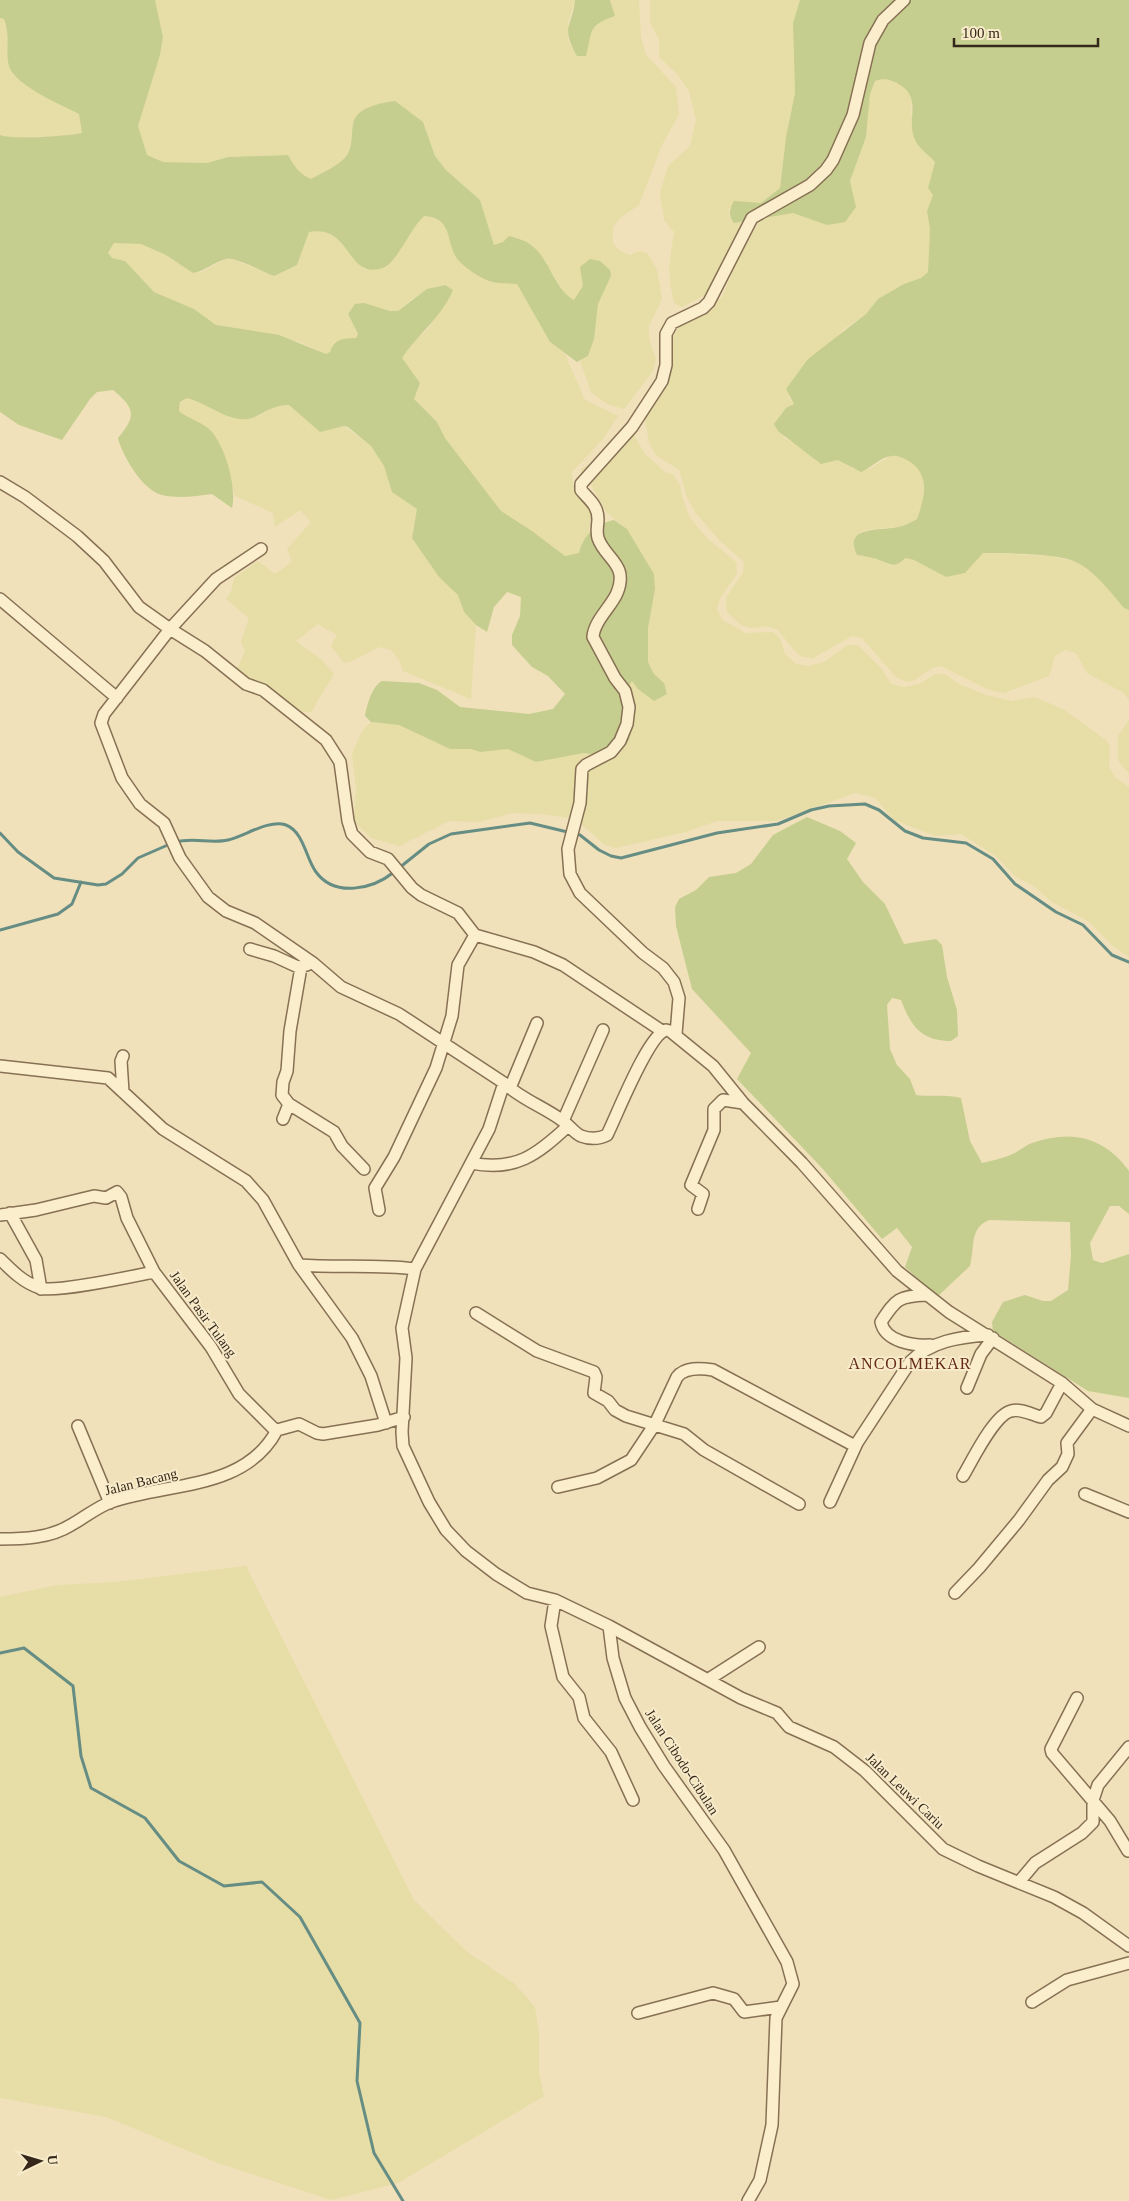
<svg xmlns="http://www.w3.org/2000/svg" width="1129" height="2201" viewBox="0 0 1129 2201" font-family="Georgia,serif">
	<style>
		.farmland { fill: #e6dda7 }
		.green { fill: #c5ce8e }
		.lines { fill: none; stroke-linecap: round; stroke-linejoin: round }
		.stream { stroke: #668d84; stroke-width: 3 }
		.minor-casing { stroke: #877054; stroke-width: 14 }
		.minor { stroke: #fbeecd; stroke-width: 11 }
		.labels { text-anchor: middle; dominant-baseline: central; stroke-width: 4; stroke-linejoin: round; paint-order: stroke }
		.street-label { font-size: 14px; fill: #35281a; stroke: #f7ebca }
		.quarter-label { font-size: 16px; letter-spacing: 1px; fill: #642917; stroke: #f7ebca }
	</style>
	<rect width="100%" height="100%" fill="#f0e1ba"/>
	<!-- farmland -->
	<path class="farmland" d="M155 0H575L568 23V40L577 56 586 55 591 30 597 23 615 16 610 0H639L641 36 646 55 676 87 679 114 661 147 639 205 620 218 613 227V243L620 251 630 255 640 251 648 254 657 270 662 299 649 326V340L656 358 653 371 624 409 607 404 591 392 580 361 588 356 594 339 598 304 611 276 580 268 584 286 574 301 566 296 542 257 503 242 494 245 480 200 446 170 435 156 423 122 353 121 351 144 347 154 341 162 311 179 303 176 297 169 287 155 228 157 207 163 163 162 147 155 138 126 160 55 163 37Z
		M650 0H800L793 23 795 93 786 137 780 188 761 203 729 208V216L734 223 754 219 711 292 682 307 674 303 671 288 669 268 674 232 664 220 660 193 668 166 690 146 696 120 689 91 678 75 659 57V39L650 23Z
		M0 18 4 19 7 27 8 64 24 84 79 114 82 133 64 136 26 137H4L0 135Z
		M882 78 891 80 907 88 912 95 911 113 916 142 935 162 928 188 933 195 927 211 930 229 928 272 921 278 904 284 878 299 866 314 844 329 836 338 788 397 794 404 784 438 800 446 821 464 838 460 846 463 853 469H869L891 456H900L915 465 923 474 924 501 917 519 900 527 863 530 856 537 854 543 853 547 857 555 879 559 891 566 905 558 914 560 946 577 965 573 983 553 1051 556 1079 563 1100 580 1124 608 1129 610V700L1124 693 1087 673 1076 653 1065 650 1055 656 1049 676 1004 693 989 690 941 666 932 668 915 680 907 682 896 677 862 638 852 636 813 658 802 657 793 649 778 630 767 626 751 628 741 625 727 612 726 598 743 572 744 562 720 541 695 512 687 497 679 470 656 455 649 443 644 412 673 367 671 341 679 327 722 297 739 257 762 217 793 213 827 225 856 207 850 181 866 137 870 93 875 81Z
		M424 216H432L447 227 454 253 489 281 517 284 550 342 565 354 585 400 618 416 604 438 572 472 573 484 592 513 588 536 582 541 579 553 565 556 532 531 501 511 445 438 437 422 414 399 420 383 401 359 412 343 427 330 453 290 445 285 436 286 412 299 398 311H390L364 303 348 314 358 334 356 339 334 342 330 352 326 355 301 342 216 325 194 309 154 292 125 261 112 258 108 254 114 243 141 244 166 255 193 273 202 272 226 259 234 260 274 276 297 265 309 232 318 231 326 232 342 242 365 270 390 264 414 225Z
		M187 398 196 400 220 413 259 416 274 407 289 405 320 432 344 426 371 446 384 466 392 492 418 508 417 520 412 529 439 577 458 595 464 612 476 625 471 699 403 671 399 660 391 650 379 647 352 661 344 663 331 646 337 635 318 624 296 641 322 660 334 674 311 712H303L258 682 245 679 237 670 245 651 241 642 249 618 226 599 231 592 234 578 258 561 275 574 292 562 287 549 311 522 300 510 275 527 273 513 235 496 220 445 210 430 186 417 179 411 180 403Z
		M622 432 633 434 645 454 666 473 673 474 680 485 682 497 690 518 707 538 736 562 737 574 720 598 717 609 722 620 746 633 773 632 780 638 785 654 796 664 808 666 824 662 848 645H858L882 669 891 684 904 687 919 684 936 674H944L961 685 986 695 1012 701 1035 697 1063 709 1107 741 1110 747 1109 767 1116 778 1129 787V957L1114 947 1088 921 1052 902 1035 887 1015 876 997 857 961 834 935 836 894 820 875 798 855 793 777 821H717L685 832 616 848 605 845 581 824 569 818 541 814 512 813 479 822 449 821 399 846 371 838 354 821 356 788 352 754 362 731 371 722 399 725 450 749H471L480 752 508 749 536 762 584 753 614 758 629 740 634 711 629 686 633 680 638 689 664 683 654 674 648 662V628L655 589 654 574 627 529 607 513 591 485 581 475V469L592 463Z
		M1129 719V774L1118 760V736Z
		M246 1566 414 1900 466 1951 515 1984 535 2007 539 2033V2073L544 2096 398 2183 331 2200 218 2163 106 2117 0 2098V1597L57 1585 116 1582Z"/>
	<!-- green -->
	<path class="green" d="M0 0H155L163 37 160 55 138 126 147 155 163 162 207 163 228 157 288 155C294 166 299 174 311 179 323 172 339 166 347 155 353 145 351 135 353 124 356 107 381 103 395 101L423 122 435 156 446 170 480 200 494 245 503 242 509 236C516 238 525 240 531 245 550 259 554 289 574 300L583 286 580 267 590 259 600 261 610 270 611 276 598 304 594 339 588 356 577 362 550 342 517 284C508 283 497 284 489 281 480 278 466 268 460 262 444 246 456 218 424 216 411 228 397 261 385 267 346 283 353 224 309 232L297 265 274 276C263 272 236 257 226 259 214 262 205 271 193 273L166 255 141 244 114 243 108 253 112 258 125 261 154 292 194 309 216 325 279 335 326 354 330 352C335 338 342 339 356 338L358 334 348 314 355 304 364 303 390 311H398L427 289 445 285 453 290C442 317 417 335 402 358L420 383 414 399 437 422 445 438 501 511 532 531 565 556 579 553C583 535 596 524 614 520L627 529 654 574 655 589 648 628V662L654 674 664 683 667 694 654 701 638 689 632 681 629 686 634 711 629 740 614 758 584 753 536 762 508 749 480 752 471 749H450L399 725 371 722 365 716C367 705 372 686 382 681L419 683 437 690 460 707 529 714 553 709 565 694 548 676 532 667 512 645V635L520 616 521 597 507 592 494 607 487 632 476 625 464 612 458 595 439 577 412 538 417 509 392 492 384 466 371 446 348 427 344 426 320 432 289 405C284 405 278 406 273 408 264 411 257 418 247 419 226 421 207 403 187 398L180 402 179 411C188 419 200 421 209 429 225 444 237 487 232 508L212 494C196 496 178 499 162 495 143 491 122 455 118 438 136 416 136 409 113 390L97 392 90 399 62 440 19 425 0 412V135C10 140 69 136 82 133L79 114C60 104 10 84 8 62 6 48 10 33 4 19L0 18Z
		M575 0H610L615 16C587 26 593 29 586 56H577C560 25 572 29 575 0Z
		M800 0H1129V610L1124 608C1111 593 1098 575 1080 564 1061 552 1007 554 983 553L965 573 946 577 914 560 905 558C894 570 889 563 877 559 870 557 864 556 857 555 842 525 882 531 898 527 905 526 911 522 917 519 925 497 931 473 907 460 902 458 898 455 892 456 880 457 871 468 861 472L838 460 821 464 778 431 774 424 786 408 794 404 786 389 808 359 866 314 878 299 904 284 921 278 928 272 930 229 927 211 933 195 928 188 935 162C930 156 920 149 916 142 904 120 925 98 897 83 889 79 883 78 875 81L870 94 866 137 850 181 856 207 845 222 827 225 793 213 734 223C728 215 729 210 734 201L761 203 780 188 786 137 795 93 793 23Z
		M807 817 840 831 856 843 847 859 863 882 885 904 904 944 936 939 942 945 947 977 957 1010 958 1036 951 1041C921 1041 911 1026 901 1000L892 998 887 1005 890 1049 897 1065 910 1079 916 1095C932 1097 946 1094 961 1098L970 1141 982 1163C990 1161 1000 1159 1008 1156 1017 1153 1024 1146 1032 1143 1071 1129 1105 1137 1129 1171V1214L1119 1206H1110L1090 1243 1093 1260 1102 1263 1129 1254V1398L1088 1391 993 1331 992 1322 1003 1302 1025 1295 1043 1301H1051L1068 1290 1071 1256 1070 1222 989 1220C969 1228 975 1248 970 1266L937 1297 905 1267 912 1247 897 1228 882 1239 822 1168 737 1079 751 1053 692 989 676 926 675 907 679 899 696 890 709 877 736 873 751 864 773 835Z"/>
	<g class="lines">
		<!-- stream -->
		<path class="stream" d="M0 833 18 852 54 878 98 885 106 884 122 874 138 858 170 844
			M176 842C193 837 211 844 228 840 245 836 269 819 286 825 304 832 306 859 316 872 335 898 373 889 394 872
			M399 868 429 844 451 834 530 823 580 835 599 850 611 856 621 858 717 833 778 824 811 810 829 806 865 804 879 810 905 831 923 838 966 843 993 859 1015 884 1056 912 1083 925 1112 955 1129 962
			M0 930 58 914 72 904 81 882
			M0 1653 24 1648 73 1686 81 1756 91 1788 145 1818 179 1861 224 1886 262 1882 300 1917 360 2023 357 2081 374 2153 403 2201"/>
		<!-- minor casing -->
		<g class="minor-casing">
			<path id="minor" d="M0 482 25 497 77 536 104 561 139 607 170 629 104 714 101 723 122 778 140 804 164 823 180 858 208 897 226 911 255 923 313 963 341 987 399 1014 504 1083
				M261 549 216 579 170 629 205 651 246 684 263 690 326 740 340 762 348 821 352 834 370 852 388 859 412 888 421 895 458 913 475 935
				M0 599 117 698
				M250 949 274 956 298 967 307 965
				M301 967 290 1031 287 1071 283 1082 282 1095 289 1104 334 1132 342 1146 364 1169
				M676 1034 679 998 674 982 663 968 643 953 580 893 570 874 568 849 580 803 582 769 586 765 611 752 620 741 627 724 629 707 625 691 615 678 593 637C594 621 611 607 617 593 629 564 605 559 598 538 596 531 598 525 598 519 598 505 588 499 581 490V484L632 427 662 381 666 365V334L672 323 703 308 709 302 752 218 810 185 826 170 833 160 853 115 870 43 883 20 904 0
				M0 1066 108 1078 163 1129 246 1181 263 1200 299 1265 352 1338 371 1376 386 1423
				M510 1088 537 1023
				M123 1092 121 1061 123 1056
				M283 1119 289 1104
				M563 1121 603 1030
				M471 1163C515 1172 537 1155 568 1126
				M698 1209 703 1194 691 1185 714 1130V1109L723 1100 743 1103
				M379 1210 375 1188 394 1157 436 1068 452 1016 458 965 475 935 534 952 563 965 662 1031
				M10 1213 36 1260 41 1289
				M0 1215 36 1210 94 1196 106 1198 117 1192 121 1197 127 1218 154 1272 211 1347 239 1394 273 1428 277 1430 299 1424 317 1433 323 1434 378 1425 404 1417
				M0 1259C12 1271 24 1283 40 1288 56 1293 134 1276 154 1272
				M299 1265C338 1268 377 1264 415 1269
				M926 1295C899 1296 896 1299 881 1322 885 1342 914 1346 930 1345
				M476 1313 537 1351 594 1372 596 1377 594 1393 608 1401 615 1410 626 1416 684 1434 704 1450 799 1504
				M967 1388 981 1354 993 1338
				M78 1426 110 1503
				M963 1476C972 1461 994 1415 1011 1411 1021 1408 1032 1415 1041 1417L1046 1413 1062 1383
				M558 1487 597 1478 631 1460 655 1424 677 1377C685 1367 700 1368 713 1370L855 1446
				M1085 1494 1129 1512
				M830 1502 857 1443 910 1362C931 1341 959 1337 988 1335
				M0 1539C24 1539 50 1538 71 1525 84 1518 97 1507 111 1502 167 1482 245 1491 277 1430
				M955 1593 979 1568 1019 1520 1048 1480 1062 1467 1068 1454 1067 1443 1092 1409
				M555 1600 551 1626 563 1677 579 1697 584 1718 611 1752 633 1800
				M609 1626 741 1698 777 1713 789 1727 834 1747 865 1771 943 1849 978 1866 1054 1897 1083 1913 1129 1946
				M709 1679 759 1647
				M1077 1698 1051 1749 1052 1753 1110 1821 1128 1851
				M1019 1882 1035 1863 1082 1833 1093 1822V1800L1098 1785 1129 1747
				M1032 2002 1067 1980 1129 1963
				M638 2013 713 1993 734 1999 744 2012 781 2007
				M748 2201 760 2180 772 2125 776 2018 793 1984 787 1962 724 1850 664 1766 640 1727 625 1698 613 1658 609 1626 555 1600 527 1593 496 1574 466 1551 446 1530 429 1502 403 1446 402 1432 406 1358 402 1328 415 1269 489 1129 504 1083C521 1099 544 1107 563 1121 569 1125 574 1133 581 1136 589 1139 599 1139 607 1135 617 1115 648 1035 666 1030L670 1031 713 1066 743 1103 802 1163 897 1271 949 1312 1062 1383 1092 1409 1129 1426"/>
		</g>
		<!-- minor -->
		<use href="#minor" class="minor"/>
	</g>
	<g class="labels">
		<!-- street labels -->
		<g class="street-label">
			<text transform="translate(203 1314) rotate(54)">Jalan Pasir Tulang</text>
			<text transform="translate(141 1482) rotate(-14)">Jalan Bacang</text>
			<text transform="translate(682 1762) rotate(57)">Jalan Cibodo-Cibulan</text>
			<text transform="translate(905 1791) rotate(44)">Jalan Leuwi Cariu</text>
		</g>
		<!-- quarter labels -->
		<g class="quarter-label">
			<text x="910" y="1363">ANCOLMEKAR</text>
		</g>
	</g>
	<!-- north arrow -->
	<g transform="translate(40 2161) rotate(85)" stroke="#f7ebca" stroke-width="4" paint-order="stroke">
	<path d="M0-4L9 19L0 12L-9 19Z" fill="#35281a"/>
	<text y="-8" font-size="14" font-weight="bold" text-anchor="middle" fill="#35281a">U</text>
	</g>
	<!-- scale -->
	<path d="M954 38v8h144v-8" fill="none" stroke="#35281a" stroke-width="2.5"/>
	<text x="962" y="38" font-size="15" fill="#35281a" stroke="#f7ebca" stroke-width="4" paint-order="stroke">100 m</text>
</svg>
